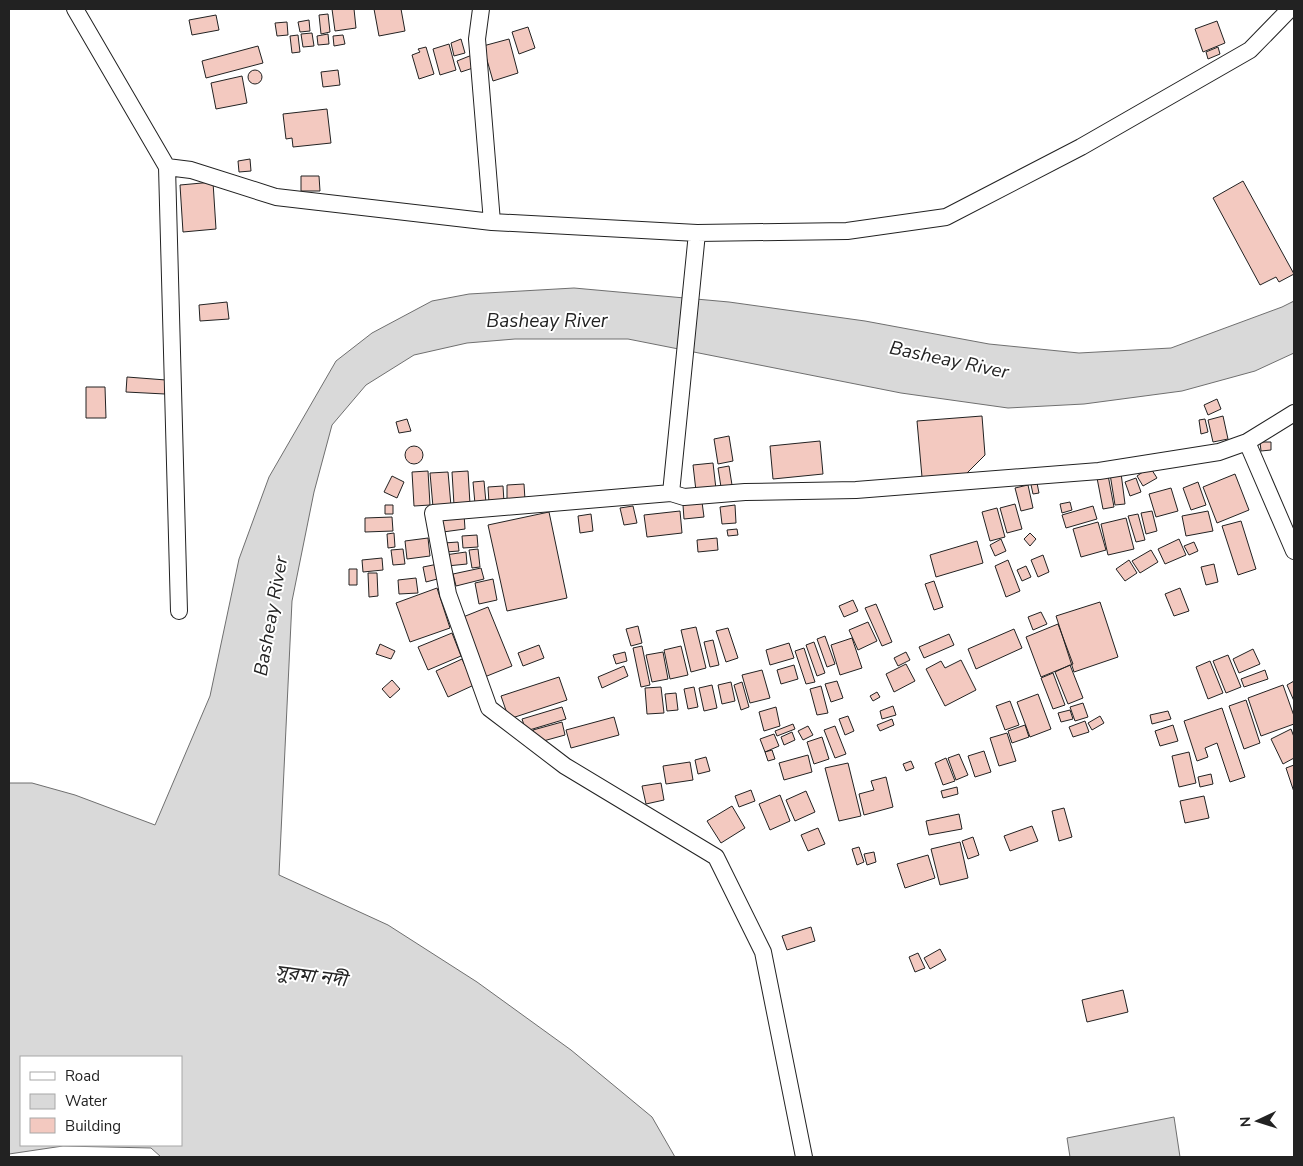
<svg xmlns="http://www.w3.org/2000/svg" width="1303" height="1166" viewBox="0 0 1303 1166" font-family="'Nunito Sans','Noto Sans Bengali',sans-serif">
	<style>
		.water { fill: #d9d9d9; stroke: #6f6f6f; fill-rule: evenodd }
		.building { fill: #f3c9c0; stroke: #222 }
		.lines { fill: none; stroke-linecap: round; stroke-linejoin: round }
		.street-casing { stroke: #222; stroke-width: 18 }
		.street { stroke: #fff; stroke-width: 16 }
		.labels { text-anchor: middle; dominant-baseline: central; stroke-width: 4; stroke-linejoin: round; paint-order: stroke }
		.water-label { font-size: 19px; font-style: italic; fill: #222; stroke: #fff }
	</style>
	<rect width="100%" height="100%" fill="#fff"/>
	<!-- water -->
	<path class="water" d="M574 288 729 302 865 321 989 344 1079 353 1171 348 1282 307 1294 301V353L1255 371 1182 391 1084 404 1008 408 901 393 628 339H515L467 343 414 355 366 385 332 425 314 492 292 601 279 875 388 925 477 982 571 1050 652 1117 675 1157H161L151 1148 63 1146 9 1154V783H32L75 795 155 825 210 696 239 559 269 477 336 361 372 333 432 301 469 294ZM21 1057H181V1145H21Z
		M1174 1117 1180 1157H1070L1067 1138Z"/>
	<!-- building -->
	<path class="building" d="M332 9H354L356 28 335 31Z
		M374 9H401L405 31 379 36Z
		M328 14 330 32 321 34 319 15Z
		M216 15 219 30 192 35 189 20Z
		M309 20 310 31 300 32 298 22Z
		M1217 21 1225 43 1203 52 1195 29Z
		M287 22 288 35 277 36 275 23Z
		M528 27 535 48 519 54 512 32Z
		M312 33 314 46 303 47 301 34Z
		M328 34 329 44 318 45 317 36Z
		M298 35 300 52 292 53 290 36Z
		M343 35 345 44 334 46 333 36Z
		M461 39 465 53 454 56 451 43Z
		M509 39 518 73 493 81 483 46Z
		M449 44 456 70 440 75 433 49Z
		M258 46 263 63 206 78 202 61Z
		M426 47 434 74 419 79 412 55 420 52 418 49Z
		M1218 47 1220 54 1208 59 1206 52Z
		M472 55 476 67 461 72 457 61Z
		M338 70 340 85 323 87 321 72Z
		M248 77a7 7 0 1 1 14 0a7 7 0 1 1-14 0Z
		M242 76 247 103 216 109 211 83Z
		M327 109 331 143 293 147 292 138 286 139 283 114Z
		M250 159 251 171 239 172 238 161Z
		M301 176H319L320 191H301Z
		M1243 181 1294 274 1279 282 1276 277 1260 285 1213 198Z
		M213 182 216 229 183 232 180 185Z
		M227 302 229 319 200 321 199 305Z
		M127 377 166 380 165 394 126 392Z
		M86 387H105L106 418H86Z
		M1217 399 1221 409 1208 415 1204 405Z
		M982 416 985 455 966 474 922 477 917 421Z
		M1223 416 1228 439 1213 442 1208 420Z
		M407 419 411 431 399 433 396 422Z
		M1205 419 1208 432 1201 434 1199 420Z
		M729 436 733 461 718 464 714 439Z
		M820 441 823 474 773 479 770 446Z
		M1260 442H1271V450L1261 451Z
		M405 455a9 9 0 1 1 18 0a9 9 0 1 1-18 0Z
		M713 463 716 489 696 491 693 465Z
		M729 466 732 485 721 487 718 468Z
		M1150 467 1157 478 1143 486 1137 476Z
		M428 471 430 505 414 506 412 472Z
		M468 471 470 504 454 505 452 472Z
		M448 472 451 506 433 507 430 473Z
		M1121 473 1125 504 1115 505 1110 474Z
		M1235 474 1249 510 1217 523 1203 487Z
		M1108 475 1114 507 1103 509 1097 478Z
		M392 476 404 482 397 498 384 492Z
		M1036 478 1039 493 1033 494 1030 480Z
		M1136 478 1141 492 1130 496 1125 482Z
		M484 481 486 503 475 504 473 482Z
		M1198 482 1206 505 1191 510 1183 488Z
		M524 484 525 500 507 501V485Z
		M1028 485 1033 508 1021 511 1015 488Z
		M503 486 504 502 489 503 488 487Z
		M1171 488 1178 511 1156 517 1149 494Z
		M702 502 704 517 684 519 683 505Z
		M1070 502 1072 510 1062 513 1060 504Z
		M1015 504 1022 529 1007 533 1000 508Z
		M385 505H393V514H385Z
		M735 505 736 523 722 524 720 507Z
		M633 506 637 523 624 525 620 508Z
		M1093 506 1097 519 1066 528 1062 515Z
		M997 508 1005 537 990 541 982 512Z
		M680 511 682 533 647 537 644 515Z
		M1152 511 1157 531 1146 534 1141 513Z
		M1208 511 1213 531 1186 536 1182 516Z
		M549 512 567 598 507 611 488 525Z
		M464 514 465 529 443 532 441 517Z
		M591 514 593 531 580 533 578 516Z
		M1138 514 1145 540 1136 542 1128 516Z
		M392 517 393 531 365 532V518Z
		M1126 518 1134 549 1108 555 1101 524Z
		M1241 521 1256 569 1238 575 1222 526Z
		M1098 522 1106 550 1081 557 1073 529Z
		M737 529 738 535 728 536 727 530Z
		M394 533 395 547 388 548 387 534Z
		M1030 533 1036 539 1030 546 1024 539Z
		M477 535 478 547 463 548 462 536Z
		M428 538 430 556 407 559 405 541Z
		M717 538 718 550 698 552 697 540Z
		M1001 539 1006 551 995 556 990 545Z
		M1179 539 1186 555 1165 564 1158 549Z
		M977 541 983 563 936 577 930 555Z
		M458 542 459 551 445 552 444 543Z
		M1194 542 1198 551 1189 555 1184 546Z
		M403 549 405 564 393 565 391 550Z
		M478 549 480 567 472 568 469 550Z
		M1151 550 1158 562 1140 573 1132 561Z
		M466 552 467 564 447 566 445 555Z
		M1043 555 1049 572 1038 577 1031 560Z
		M382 558 383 570 363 572 362 560Z
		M1008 560 1020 591 1006 597 995 566Z
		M1129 560 1137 573 1125 581 1116 569Z
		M438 564 441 578 426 582 423 567Z
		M1214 564 1218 582 1206 585 1201 567Z
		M1026 566 1031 577 1022 581 1017 570Z
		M481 568 484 579 456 586 453 574Z
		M349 569H357V585H349Z
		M368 573H377L378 596 369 597Z
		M416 578 418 593 399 594 398 580Z
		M493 579 497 600 479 604 475 583Z
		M934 581 943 607 934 610 925 584Z
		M437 588 450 628 410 642 396 603Z
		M1180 588 1189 611 1174 616 1165 594Z
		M853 600 858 611 844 617 839 606Z
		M1100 602 1118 657 1074 672 1056 616Z
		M876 604 892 642 882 646 865 608Z
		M488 607 512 666 482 678 458 619Z
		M1041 612 1047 624 1033 630 1028 617Z
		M868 622 877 641 858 650 849 630Z
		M1058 624 1073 664 1041 677 1026 637Z
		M638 626 642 643 631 646 626 629Z
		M696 627 706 668 691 672 681 630Z
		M728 628 738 658 726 662 716 631Z
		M1014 629 1022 648 976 669 968 649Z
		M452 633 461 656 428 670 418 647Z
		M949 634 954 645 924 658 919 647Z
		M825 636 835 664 827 667 817 639Z
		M852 638 862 668 840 675 831 645Z
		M713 640 719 665 710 667 704 642Z
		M814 642 825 673 817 676 806 645Z
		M789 643 794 658 770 665 766 650Z
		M380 644 395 651 391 659 376 654Z
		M539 645 544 658 523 666 518 653Z
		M642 646 650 685 641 687 633 648Z
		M681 646 688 675 670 679 664 650Z
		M804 648 815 682 806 684 795 651Z
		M1253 649 1260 664 1239 673 1233 659Z
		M625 652 627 661 616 664 613 655Z
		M663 652 668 679 652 682 646 655Z
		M906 652 910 660 898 666 894 658Z
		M1228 655 1241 687 1226 693 1213 661Z
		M462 659 474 685 448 697 436 671Z
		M961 660 976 690 945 706 926 669 941 661 945 668Z
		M1210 661 1223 693 1208 699 1196 667Z
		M906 664 915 681 894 692 886 674Z
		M794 665 798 679 781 684 777 670Z
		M1070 665 1083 698 1068 704 1055 672Z
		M624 666 628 676 602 688 598 677Z
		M762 670 770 698 750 703 742 675Z
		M1265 670 1268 679 1244 687 1241 679Z
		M1053 673 1065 705 1053 709 1041 678Z
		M559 677 567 700 509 719 501 696Z
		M392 680 400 689 390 698 382 689Z
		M837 681 843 698 831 702 825 684Z
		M1294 681V701L1287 685Z
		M731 682 735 701 722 704 718 685Z
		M742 682 749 707 741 710 734 685Z
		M712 685 717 708 704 711 699 688Z
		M1283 685 1294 716V724L1261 736 1248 698Z
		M821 686 828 713 817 715 810 689Z
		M661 687 664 713 647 714 645 688Z
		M694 687 698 707 688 709 684 689Z
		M877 692 880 697 873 701 870 696Z
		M676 693 678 710 667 711 665 694Z
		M1038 694 1051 729 1030 737 1017 702Z
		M1246 700 1260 743 1244 749 1229 706Z
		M1010 701 1019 725 1005 730 996 706Z
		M1083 703 1088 717 1075 721 1070 707Z
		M893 706 896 715 882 719 880 711Z
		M562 707 566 719 526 731 522 719Z
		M776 707 780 726 764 731 759 712Z
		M1222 708 1245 777 1230 782 1217 743 1205 748 1208 757 1197 761 1184 721Z
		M1070 710 1073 719 1061 722 1058 713Z
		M1168 711 1171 719 1152 724 1150 715Z
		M848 716 854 731 845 735 839 719Z
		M1100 716 1104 723 1092 730 1088 723Z
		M614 717 619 735 571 748 566 730Z
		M892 719 894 725 880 731 877 725Z
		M1085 721 1089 732 1073 737 1069 727Z
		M562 722 565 735 536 743 533 730Z
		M793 724 795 729 777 736 775 731Z
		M1025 725 1029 737 1012 743 1008 731Z
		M1173 725 1178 741 1160 746 1155 731Z
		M808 726 813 735 803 740 798 731Z
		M835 726 846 754 835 758 824 730Z
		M1291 729 1294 737V758L1283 764 1271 739Z
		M792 732 795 740 784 745 781 737Z
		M1007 733 1016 761 999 766 990 738Z
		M774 734 779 746 765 752 760 739Z
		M822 737 829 759 814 764 807 742Z
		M772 750 775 759 768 761 765 752Z
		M984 751 991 772 975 777 968 756Z
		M1189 752 1196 783 1179 787 1172 756Z
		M959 754 968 775 956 780 948 758Z
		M808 755 812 772 784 780 779 763Z
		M706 757 710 771 698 774 695 760Z
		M946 758 955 781 943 785 935 763Z
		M911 761 914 768 906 771 903 764Z
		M690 762 693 780 666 784 663 766Z
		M848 763 861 816 839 821 825 768Z
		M1294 765V792L1286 768Z
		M1211 774 1213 784 1200 787 1198 777Z
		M886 777 893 807 864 815 859 794 874 790 871 781Z
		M661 783 664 800 646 804 642 786Z
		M957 787 958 794 943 798 941 791Z
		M751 790 755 801 739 807 735 796Z
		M806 791 815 812 795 821 786 800Z
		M780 795 790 821 770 830 759 804Z
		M1204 796 1209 818 1185 823 1180 801Z
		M732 806 745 828 721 843 707 821Z
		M1064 808 1072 837 1059 841 1052 811Z
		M959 814 962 829 929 835 926 821Z
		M1032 826 1038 841 1010 851 1004 836Z
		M818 828 825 844 808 851 801 835Z
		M973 837 979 855 968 859 962 841Z
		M960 842 968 878 940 885 931 849Z
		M859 847 864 862 857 865 852 849Z
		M874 852 876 862 867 865 864 854Z
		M928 855 935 878 905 888 897 864Z
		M811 927 815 941 787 950 782 936Z
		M940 949 946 960 930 969 924 958Z
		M918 953 925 968 915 972 909 957Z
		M1123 990 1128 1012 1087 1022 1082 1000Z"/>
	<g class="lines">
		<!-- street casing -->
		<g class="street-casing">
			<path id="street" d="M75 9 167 167 191 170 276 197 492 222 697 233 847 231 946 217 1081 147 1250 50 1290 9
				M481 9 477 39 492 222
				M167 167 179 611
				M697 233 671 493 684 497 745 492 856 490 1099 471 1219 452 1247 442 1294 413
				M1247 442 1294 551
				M671 493 433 513 448 594 489 708 565 766 716 857 763 952 804 1157"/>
		</g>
		<!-- street -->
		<use href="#street" class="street"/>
	</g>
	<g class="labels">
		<!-- water labels -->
		<g class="water-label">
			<text x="547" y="321">Basheay River</text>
			<text transform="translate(949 360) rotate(12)">Basheay River</text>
			<text transform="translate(271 616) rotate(-80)">Basheay River</text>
			<text transform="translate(311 976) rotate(7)">সুরমা নদী</text>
		</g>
	</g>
	<!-- border -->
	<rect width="1303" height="1166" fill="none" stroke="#222222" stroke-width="20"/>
	<!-- legend -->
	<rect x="20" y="1056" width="162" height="90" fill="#ffffff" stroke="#a7a7a7"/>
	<rect x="30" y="1072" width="25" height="8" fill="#ffffff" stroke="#a7a7a7"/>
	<text x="65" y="1081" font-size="15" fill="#222222">Road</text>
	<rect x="30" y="1094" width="25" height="15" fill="#d9d9d9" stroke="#a7a7a7"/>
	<text x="65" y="1106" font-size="15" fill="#222222">Water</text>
	<rect x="30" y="1118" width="25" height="15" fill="#f3c9c0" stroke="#a7a7a7"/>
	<text x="65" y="1131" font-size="15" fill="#222222">Building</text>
	<!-- north arrow -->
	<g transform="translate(1258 1121) rotate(266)" stroke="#ffffff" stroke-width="4" paint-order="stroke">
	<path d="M0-4L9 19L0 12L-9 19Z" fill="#222222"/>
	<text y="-8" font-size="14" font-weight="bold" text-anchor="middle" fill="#222222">N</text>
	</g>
</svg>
